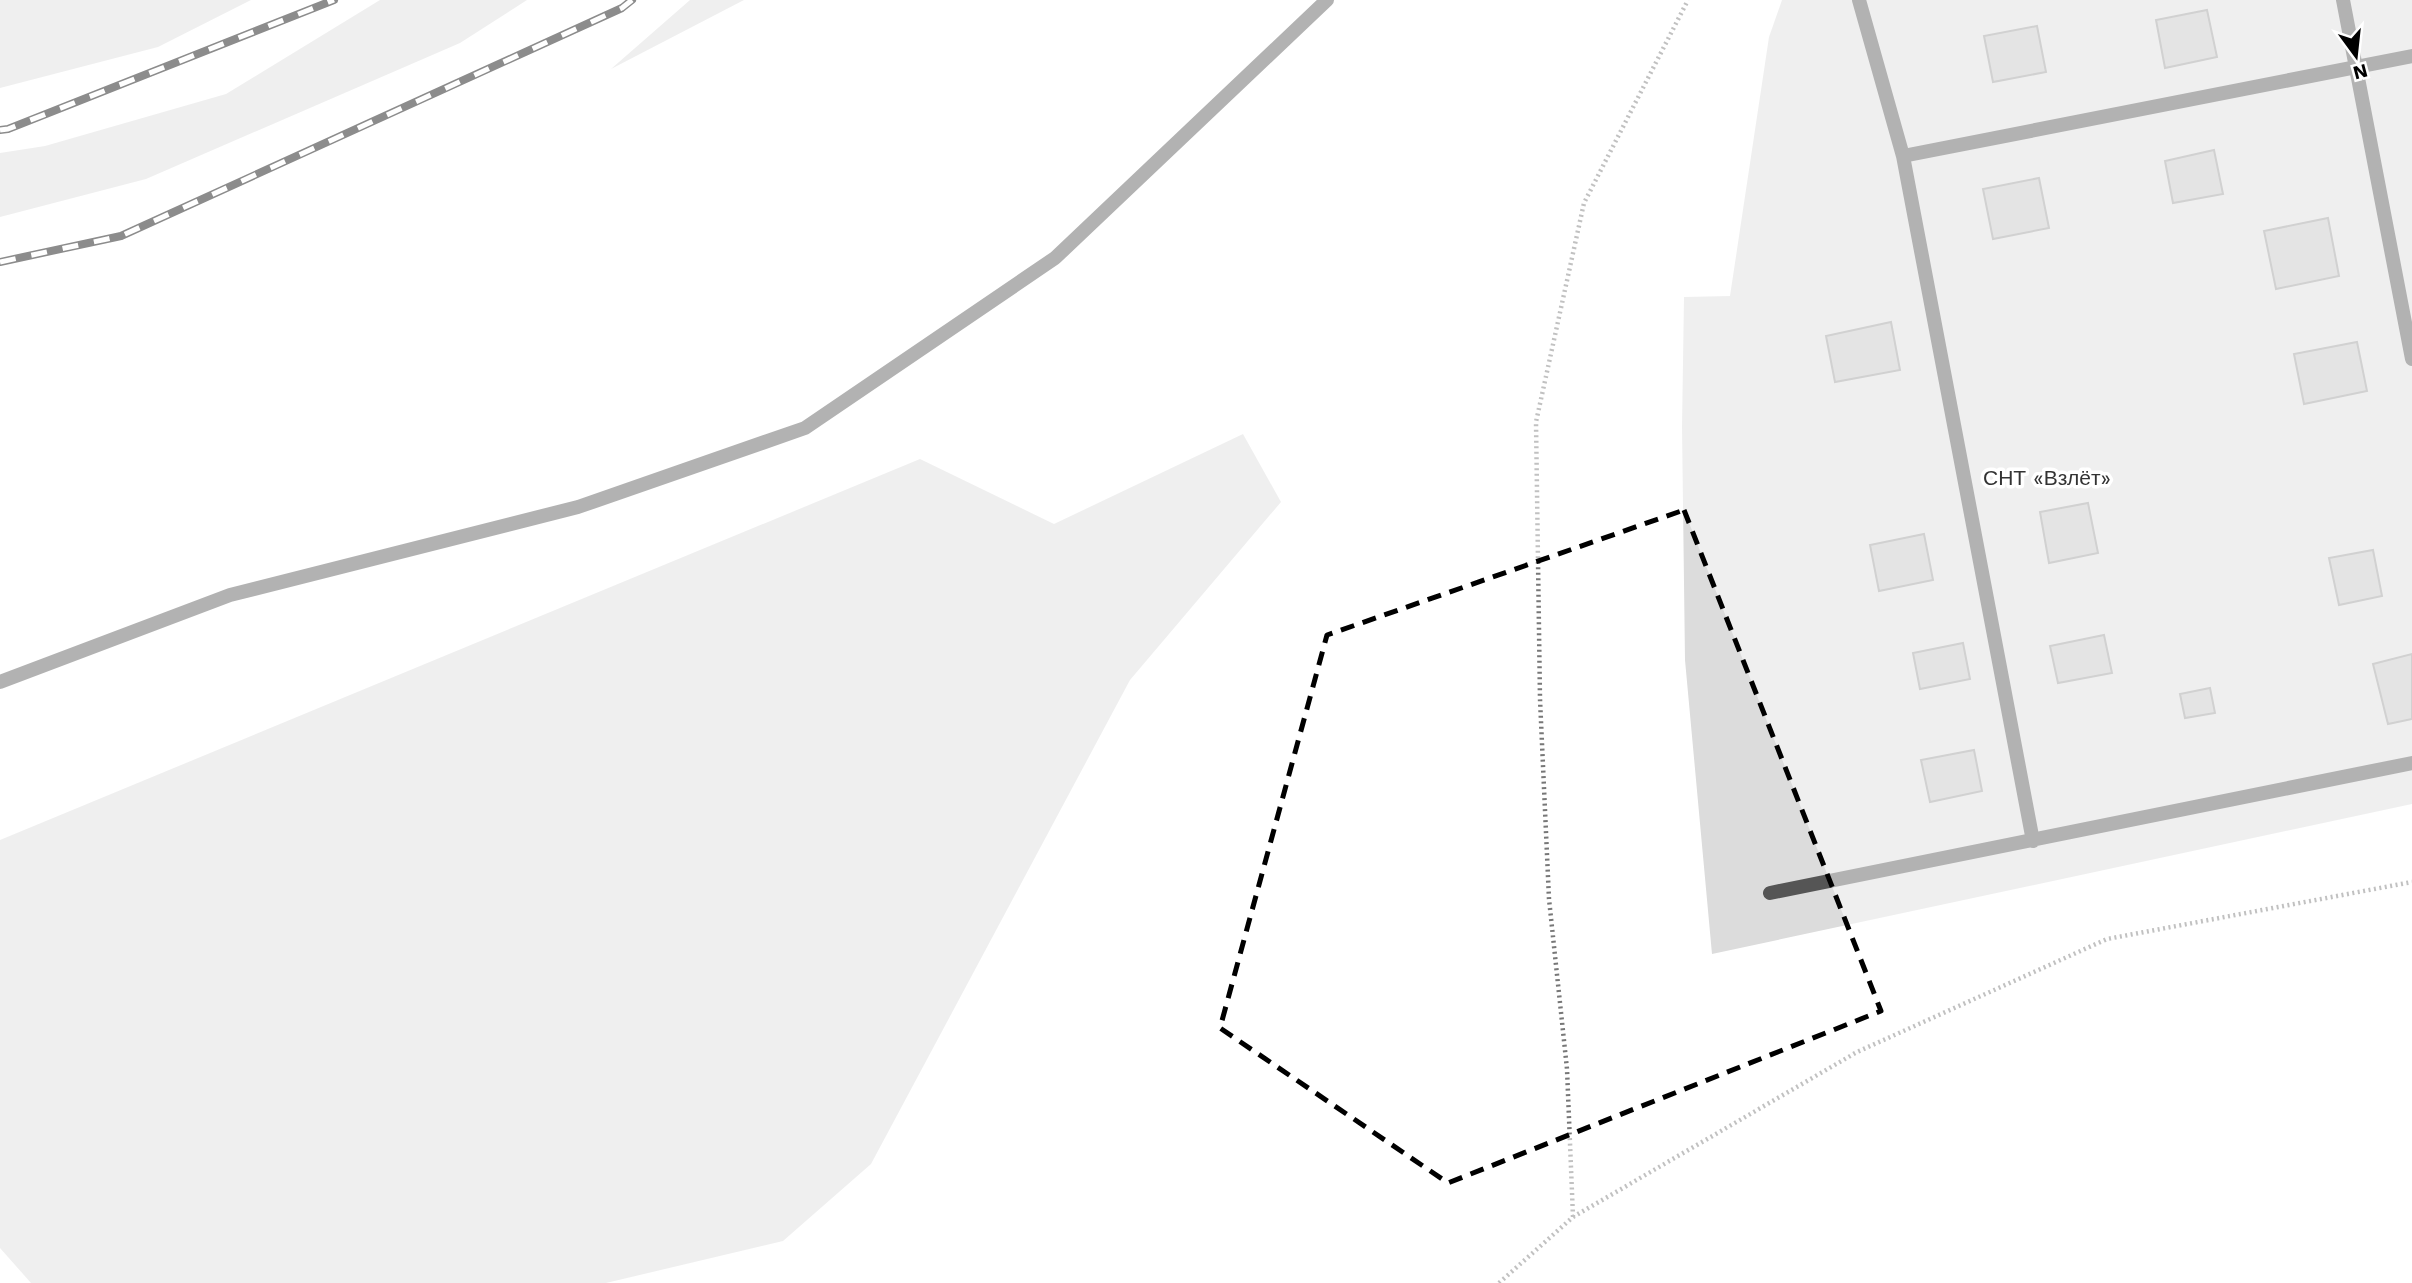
<svg xmlns="http://www.w3.org/2000/svg" width="2412" height="1283" viewBox="0 0 2412 1283" font-family="'Work Sans',sans-serif">
	<style>
		.green { fill: #dcdcdc }
		.building { fill: #c4c4c4; stroke: #999; stroke-width: 2 }
		.lines { fill: none; stroke-linecap: round; stroke-linejoin: round }
		.path { stroke: #777; stroke-width: 4.5; stroke-dasharray: 2 3.5; stroke-linecap: butt }
		.lane { stroke: #555; stroke-width: 14 }
		.street { stroke: #555; stroke-width: 14 }
		.rail-casing { stroke: #000; stroke-width: 8 }
		.rail { stroke: #fff; stroke-width: 5; stroke-dasharray: 16; stroke-linecap: butt }
		.marked { fill: none; stroke: #000; stroke-width: 5; stroke-dasharray: 14 9; stroke-linejoin: round }
		.labels { text-anchor: middle; dominant-baseline: central; stroke-width: 7; stroke-linejoin: round; paint-order: stroke }
		.park-label { font-size: 21px; fill: #333; stroke: #fff }
	</style>
	<rect width="100%" height="100%" fill="#fff"/>
	<!-- green -->
	<path class="green" d="M0 0H251L158 47 0 88Z
		M380 0H527L460 43 146 179 0 217V153L45 146 226 94Z
		M690 0H744L611 69Z
		M1782 0H2412V804L1712 954 1685 660 1682 427 1684 297 1730 296 1769 37Z
		M1243 434 1281 502 1130 680 871 1164 783 1241 606 1283H31L0 1248V840L920 459 1054 524Z"/>
	<!-- building -->
	<path class="building" d="M2207 10 2217 57 2165 68 2156 20Z
		M2037 26 2046 72 1993 82 1984 36Z
		M2214 150 2223 194 2173 203 2165 161Z
		M2039 178 2049 228 1993 239 1983 189Z
		M2328 218 2339 276 2276 289 2264 231Z
		M1891 322 1900 370 1835 382 1826 336Z
		M2357 342 2367 391 2304 404 2294 354Z
		M2088 503 2098 553 2049 563 2040 512Z
		M1924 534 1933 580 1879 591 1870 545Z
		M2373 550 2382 596 2339 605 2329 558Z
		M2104 635 2112 673 2058 683 2050 646Z
		M1963 643 1970 679 1920 689 1913 653Z
		M2412 654V719L2388 724 2373 664Z
		M2210 688 2215 713 2185 718 2180 694Z
		M1974 750 1982 791 1930 802 1921 760Z"/>
	<g class="lines">
		<!-- path -->
		<path class="path" d="M1573 1217 1567 1069 1549 899 1540 699 1536 422 1584 203 1688 0
			M1499 1283 1573 1217 1857 1052 2107 939 2412 882"/>
		<!-- lane -->
		<path class="lane" d="M2343 0 2412 359"/>
		<!-- street -->
		<path class="street" d="M1859 0 1903 156 2033 841
			M1903 156 2412 56
			M0 682 230 595 578 507 805 428 1055 258 1327 0
			M1770 893 2412 763"/>
		<!-- rail casing -->
		<g class="rail-casing">
			<path id="rail" d="M0 130 8 129 334 0
				M0 262 121 236 622 8 632 0"/>
		</g>
		<!-- rail -->
		<use href="#rail" class="rail"/>
	</g>
	<!-- marked area -->
	<path d="M0 0H2412V1283H0ZM1684 510 1881 1011 1448 1183 1220 1028 1327 635Z" fill="#fff" fill-opacity=".55" fill-rule="evenodd"/>
	<path class="marked" d="M1684 510 1881 1011 1448 1183 1220 1028 1327 635Z"/>
	<g class="labels">
		<!-- park labels -->
		<g class="park-label">
			<text x="2047" y="477">СНТ «Взлёт»</text>
		</g>
	</g>
	<!-- north arrow -->
	<g transform="translate(2356 56) rotate(165)" stroke="#ffffff" stroke-width="5" paint-order="stroke">
	<path d="M0-5L12 26L0 18L-12 26Z" fill="#000000"/>
	<text y="-10" font-size="19" font-weight="bold" text-anchor="middle" fill="#000000">N</text>
	</g>
</svg>
